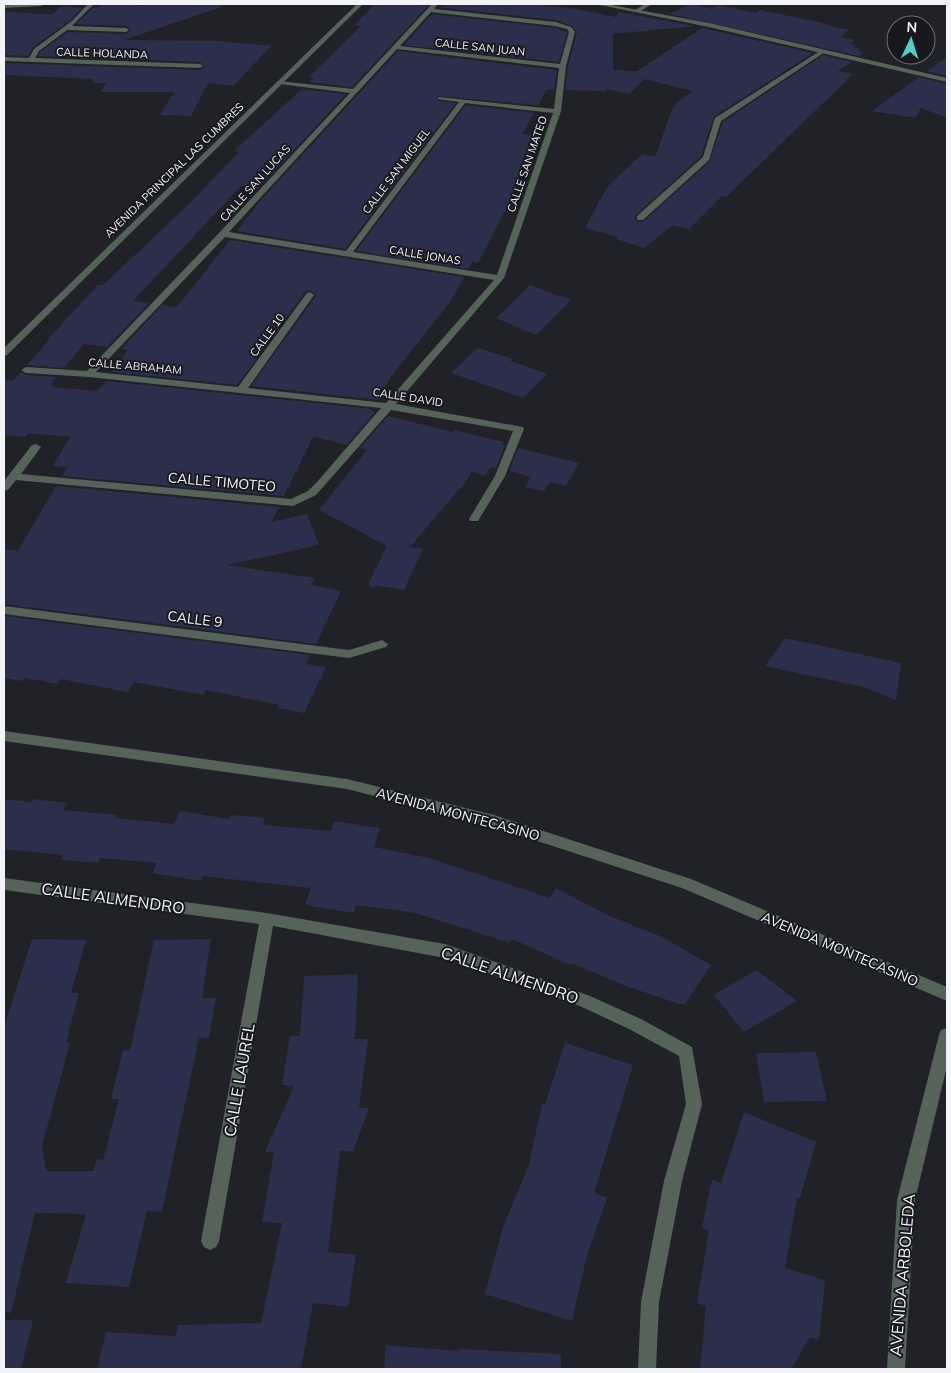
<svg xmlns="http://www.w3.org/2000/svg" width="951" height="1373" viewBox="0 0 951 1373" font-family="Mulish,sans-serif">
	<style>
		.building { fill: #2c2f4b }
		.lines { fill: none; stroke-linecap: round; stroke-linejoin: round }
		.minor { fill: #55635a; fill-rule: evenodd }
		.tertiary { fill: #55635a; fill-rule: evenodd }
		.labels { text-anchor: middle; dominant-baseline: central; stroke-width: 4; stroke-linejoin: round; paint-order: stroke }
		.far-street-label { font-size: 11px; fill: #f3f4f8; stroke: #18191f }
		.street-label { font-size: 14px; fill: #f3f4f8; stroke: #18191f }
		.near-street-label { font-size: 16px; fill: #f3f4f8; stroke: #18191f }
	</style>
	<rect width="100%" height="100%" fill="#212228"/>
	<!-- building -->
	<path class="building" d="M103 4 144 6 145 4H220L221 7 124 40 218 41 271 46 233 86 208 83 191 116 160 115 174 92H100L107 83H92L94 79 4 75V63L200 70 205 67 200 62 38 56 40 52 68 32 126 34 130 32 131 29 126 26 76 24 93 8H97Z
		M375 4 428 6 352 87 309 82 313 78 309 77 361 26 354 25Z
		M446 4H527L577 9 616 17 618 12 695 26 613 34V70L637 71 702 28 813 53 714 116 701 156 636 215 635 220 637 222 644 221 710 161 723 122 823 55 851 62 838 71 853 74 726 197 722 196 689 229 673 225 644 248 616 239 618 237 585 228 607 187 642 154 655 157 672 110 677 102 693 91 644 79 630 94 606 89V91L565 90 568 66 577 32 572 26 556 20 437 7H444Z
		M690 4 712 9 718 5 756 13 760 10 828 24 826 25 849 30 840 37 855 40 850 44 856 45 853 47 860 49 858 51 864 52 859 56 670 14Z
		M61 6 82 8 71 20 33 47 28 56 4 55V11L52 15Z
		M432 14 555 28 567 32 559 62 404 45Z
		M398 51 557 70 554 90 547 89 538 105 437 96 438 101 456 103 345 249 237 231 261 200Z
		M947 57V76L927 71Z
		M919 77 947 84V118L921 108 915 118 872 111Z
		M302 89 346 94 253 194 242 185 133 301 149 303 107 347 84 344 64 368 27 365 50 339H48L98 285H103L190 203 239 152 234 151Z
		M466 105 534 113 522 134 538 136 506 209 478 263 472 262 468 269 356 251Z
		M230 240 464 277 450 302 390 378 378 400 251 386 316 296 315 294 309 290 305 292 237 385 112 372 128 350 121 349 162 305 177 307Z
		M530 285 571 300 536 335 496 318Z
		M478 348 513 359 510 361 548 374 523 398 451 373Z
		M21 372 26 375 57 377 51 385H54L52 387 97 391 106 381 373 409 372 411 375 412 347 445 315 437 312 439 284 496 62 476 67 467 53 466 70 437 28 433 25 437 4 435V380L13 381Z
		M388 416 452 432 454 430 503 442 502 444 505 445 496 468 491 467 485 476 472 472 461 489 460 488 410 547 423 549 404 590 376 585 374 588 368 584 387 546 319 510 367 450 360 448Z
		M518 448 579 463 566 486 550 482 544 491 525 487 531 477 509 471Z
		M56 486 279 507 271 522 307 514 319 545 227 565 315 578 311 585 341 591 316 644 4 604V549L18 551Z
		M4 616 310 655 306 664 326 667 304 713 278 708 279 705 206 690 203 695 134 682 128 692 61 679 58 684 24 678 22 681 4 678Z
		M785 638 901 663 896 700 867 688 765 666Z
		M4 799 31 802 32 799 67 803 63 810 117 815 115 818 174 824 180 811 229 819 230 815 265 818 263 825 331 831 334 821 380 828 374 847 429 858 550 898 556 888 605 914 662 937 711 965 685 1004H679L623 985 572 963 571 965 512 939 510 943 416 913 356 905 354 913 305 905 311 888 203 876 201 881 152 873 157 863 100 858 98 863 61 860 63 855 4 849Z
		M32 939 86 940 71 993H79L66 1043H70L42 1146 46 1171H93L97 1159 103 1160 119 1099H111L123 1050 130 1051 154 940 211 939 202 998H216L209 1038H199L162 1212 147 1211 129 1287 66 1283 86 1214 35 1213 11 1313 4 1312V1027Z
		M756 970 797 1001 744 1032 714 995Z
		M358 974 355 1039H368L359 1108H369L353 1151H340L328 1252 356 1255 348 1307 313 1303 301 1369H97L106 1332 176 1336 178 1325 261 1323 282 1223 262 1222 274 1152H265L294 1086 282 1085 290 1036H300L304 976Z
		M565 1043 633 1065 594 1193 607 1198 587 1255 572 1321 485 1294 503 1227 529 1165 542 1103 545 1104Z
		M816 1052 827 1101 764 1102 756 1053Z
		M744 1112 816 1142 800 1198 797 1197 785 1268 825 1280 819 1340 810 1337 791 1369H700L706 1306 697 1303 709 1230 702 1228 712 1180 721 1183Z
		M4 1320H33L21 1369H4Z
		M386 1345 459 1351V1349L561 1354V1369H384Z"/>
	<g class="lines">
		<!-- minor -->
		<path class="minor" d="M4 4H44L41 6 4 8Z
			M88 4H94L72 26 126 28 129 30 126 32 67 30 39 51 35 58 200 64 203 66 200 68 4 61V57L29 58 34 49 72 21Z
			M432 4 437 5 434 9 556 22 571 27 575 32 566 66 561 111 504 278 396 404 523 427 524 429 505 476 478 521H470L469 519 495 476 513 431 391 410 316 495 293 506 16 480 8 490 4 491V481L32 445 36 444 41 447 21 474 291 499 308 491 317 482 381 408 89 377 26 373 21 370 26 367 87 371 220 232 350 93 280 84 277 82 278 81 353 89ZM431 12 555 26 567 29 569 32 560 64 400 46ZM397 49 559 68 554 109 438 97V99L459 102 346 251 229 232ZM465 103 553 113 497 275 353 252ZM225 237 494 280 386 403 248 388 314 295 310 292 307 293 238 387 96 372Z
			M645 4H652L639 12H635V10Z
			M820 51 825 52 721 121 709 160 643 220H637V216L703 157 715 118Z
			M4 606 349 650 382 640 388 644 386 647 349 658 4 614Z
			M4 878 267 913 445 944 590 996 641 1019 692 1047 702 1104 682 1181 659 1302 656 1369H638L641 1302 664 1181 686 1104 679 1056 629 1029 580 1006 445 958 273 926 219 1241 216 1247 210 1250 204 1247 201 1241 259 924 4 890Z
			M947 1028V1066L915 1200 905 1369H887L897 1200 939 1035 941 1030Z"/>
		<!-- tertiary -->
		<path class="tertiary" d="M357 4H363L7 355 4 356V348Z
			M595 4H606L709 23 947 78V82L709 27Z
			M4 731 347 779 494 815 691 879 947 987V1001L682 888 494 827 347 789 4 741Z"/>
	</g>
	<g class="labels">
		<!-- far-street labels -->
		<g class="far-street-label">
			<text transform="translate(480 47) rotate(6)">CALLE SAN JUAN</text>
			<text transform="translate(102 53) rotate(2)">CALLE HOLANDA</text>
			<text transform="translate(527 164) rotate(-71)">CALLE SAN MATEO</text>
			<text transform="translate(174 170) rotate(-44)">AVENIDA PRINCIPAL LAS CUMBRES</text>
			<text transform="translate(396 171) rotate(-53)">CALLE SAN MIGUEL</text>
			<text transform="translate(255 183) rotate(-48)">CALLE SAN LUCAS</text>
			<text transform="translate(425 255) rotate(9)">CALLE JONAS</text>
			<text transform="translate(267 335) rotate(-54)">CALLE 10</text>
			<text transform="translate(135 366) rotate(5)">CALLE ABRAHAM</text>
			<text transform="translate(408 397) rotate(9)">CALLE DAVID</text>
		</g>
		<!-- street labels -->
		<g class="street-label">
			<text transform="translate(222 482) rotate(5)">CALLE TIMOTEO</text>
			<text transform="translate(195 619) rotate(7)">CALLE 9</text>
			<text transform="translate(458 814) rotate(15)">AVENIDA MONTECASINO</text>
			<text transform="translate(840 949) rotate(23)">AVENIDA MONTECASINO</text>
		</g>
		<!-- near-street labels -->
		<g class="near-street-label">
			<text transform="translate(113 898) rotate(8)">CALLE ALMENDRO</text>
			<text transform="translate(510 975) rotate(19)">CALLE ALMENDRO</text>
			<text transform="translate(239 1080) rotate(-80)">CALLE LAUREL</text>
			<text transform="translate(902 1275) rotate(-85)">AVENIDA ARBOLEDA</text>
		</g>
	</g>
	<!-- border -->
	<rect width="951" height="1373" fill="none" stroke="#f3f4f8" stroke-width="10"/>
	<!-- north arrow -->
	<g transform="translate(911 40) rotate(4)"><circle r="24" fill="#18191f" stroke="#707176"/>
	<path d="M0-4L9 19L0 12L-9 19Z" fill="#54cdc7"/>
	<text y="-8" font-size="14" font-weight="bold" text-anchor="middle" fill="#f3f4f8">N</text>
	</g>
</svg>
